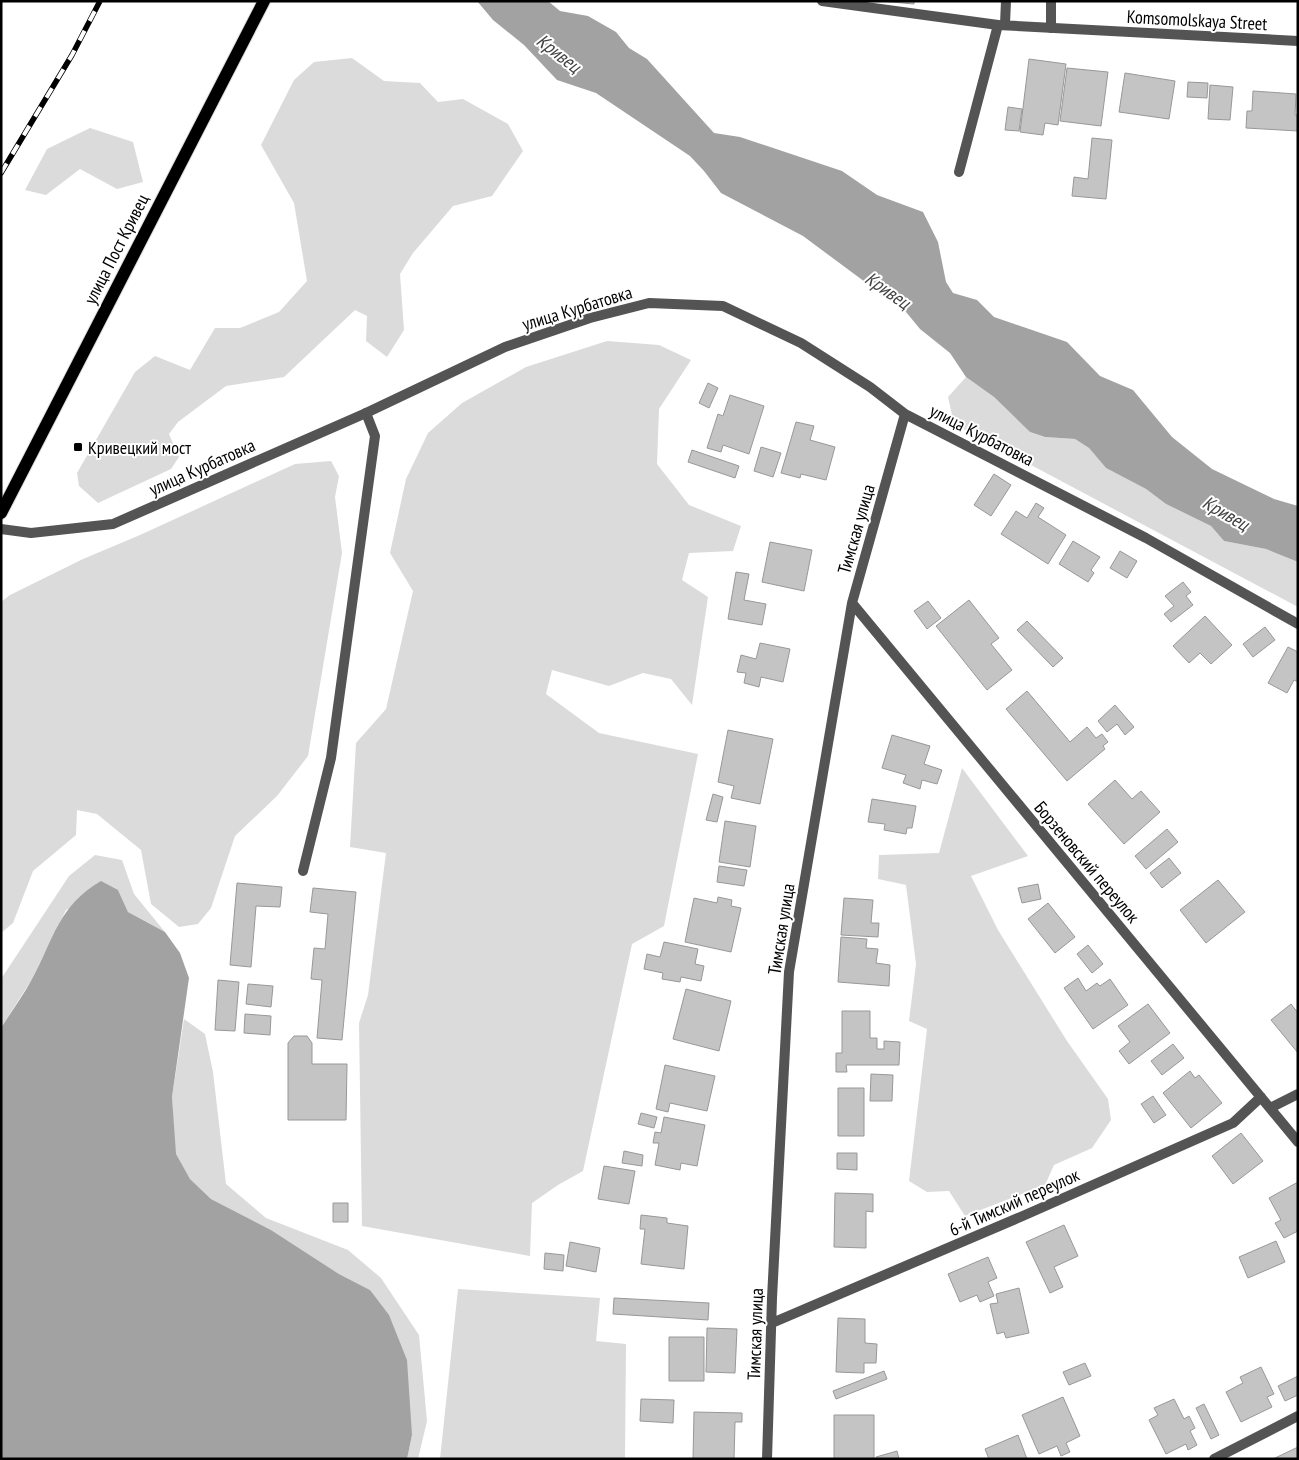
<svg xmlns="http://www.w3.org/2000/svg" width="1299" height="1460" viewBox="0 0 1299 1460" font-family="'PT Sans Narrow',sans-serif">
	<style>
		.green { fill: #dbdbdb }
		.water { fill: #a2a2a2 }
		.building { fill: #c4c4c4; stroke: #989898 }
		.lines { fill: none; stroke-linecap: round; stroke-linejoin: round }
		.primary-casing { stroke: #dbdbdb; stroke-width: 14 }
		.service { stroke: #545454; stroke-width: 10 }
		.minor { stroke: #545454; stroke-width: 10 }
		.primary { stroke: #000; stroke-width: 12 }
		.rail-casing { stroke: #000; stroke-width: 5.5 }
		.rail { stroke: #fff; stroke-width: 4; stroke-dasharray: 11; stroke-linecap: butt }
		.poi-dot { fill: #000; stroke: #fff; stroke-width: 2 }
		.labels { text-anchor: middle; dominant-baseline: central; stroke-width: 4; stroke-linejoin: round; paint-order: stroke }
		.street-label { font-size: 18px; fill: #000; stroke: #fff }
		.poi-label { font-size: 18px; fill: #000; stroke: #fff; text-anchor: start }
		.water-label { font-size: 19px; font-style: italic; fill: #434343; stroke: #fff }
	</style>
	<rect width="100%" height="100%" fill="#fff"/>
	<!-- green -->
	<path class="green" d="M352 58 384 81 420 83 438 102 463 99 508 124 523 151 492 196 453 206 413 253 400 274 404 330 387 357 366 341 367 316 355 310 284 377 226 386 178 422 169 434 179 457 171 469 98 503 79 486 77 473 135 372 155 356 190 370 215 328H240L279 312 307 281 294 203 261 145 294 80 314 62Z
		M90 128 133 142 143 182 117 189 80 169 46 195 25 190 47 149Z
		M607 341 659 345 691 360 659 409 657 464 689 505 741 526 733 551 689 553 682 580 708 597 692 705 671 679 643 673 609 686 552 670 546 694 599 733 698 754 664 926 632 944 583 1171 558 1185 532 1203 530 1256 362 1226 359 1023 368 995 386 853 350 847 356 743 386 709 413 591 390 553 406 479 428 433 462 403 526 367Z
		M966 377 994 397 1030 432 1045 437 1075 439 1089 448 1106 468 1146 489 1166 504 1211 526 1224 541 1266 549 1298 562V607L954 424 948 397Z
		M331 461 339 476 335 497 342 553 308 756 277 796 235 836 211 908 198 924 179 927 151 904 141 850 97 814 77 810 76 835 33 871 13 923 1 933V602L10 595 83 559 140 535 295 464Z
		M962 768 1028 856 971 876 998 930 1067 1041 1108 1099 1111 1120 1092 1148 1054 1165 1045 1185 965 1216 949 1191 927 1192 909 1181 927 1029 909 1021 916 964 906 885 878 879 879 855 939 853Z
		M95 855 122 860 134 894 165 932 128 912 118 890 66 910 32 979 1 1028V979L69 876Z
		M184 1019 205 1034 213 1072 226 1184 266 1218 348 1250 381 1278 419 1335 427 1421 418 1459H407L412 1435 370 1290 339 1274 271 1230 211 1199 190 1179 175 1154 172 1097Z
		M458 1289 600 1298 596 1341 626 1344 625 1459H440Z"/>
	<!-- water -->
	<path class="water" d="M477 1H548L560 11 588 16 616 32 629 48 647 59 714 133 740 137 842 171 877 195 923 212 938 242 946 282 953 293 977 300 994 317 1067 342 1100 376 1133 390 1172 437 1212 469 1274 499 1298 506V562L1266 549 1224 541 1211 526 1166 504 1146 489 1106 468 1089 448 1075 439 1045 437 1030 432 994 397 966 377 950 353 920 329 897 301 865 282 803 236 721 193 704 171 690 156 596 93 557 80 524 45 493 20Z
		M101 881 118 890 128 912 165 932 180 953 189 978 172 1097 176 1154 190 1179 211 1199 271 1230 339 1274 370 1290 389 1315 407 1360 412 1435 407 1459H1V1028C11 1012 23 996 32 979 54 939 58 906 101 881Z"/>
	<!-- building -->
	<path class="building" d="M880 1H914V4Z
		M1029 59 1066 64 1058 125 1045 123 1043 135 1020 132Z
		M1067 68 1108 72 1101 126 1060 121Z
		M1125 73 1175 81 1169 119 1119 112Z
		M1188 82 1208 83 1207 98 1187 97Z
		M1210 85 1233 87 1230 120 1208 119Z
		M1253 91 1296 94 1295 115H1298V131L1246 128 1247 111H1252Z
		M1008 107 1022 109 1019 131 1005 130Z
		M1092 138 1112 140 1106 199 1072 196 1074 177 1088 179Z
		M708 383 718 388 709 408 699 403Z
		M730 395 764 406 749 454 723 445 721 452 707 448 718 414 723 416Z
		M796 422 814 426 810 440 835 447 826 480 801 474 800 478 781 473Z
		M761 447 781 453 773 477 754 471Z
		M692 450 739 466 735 478 688 462Z
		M994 474 1011 485 991 516 974 505Z
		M1036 503 1044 508 1038 517 1066 535 1048 564 1001 534 1016 511 1027 518Z
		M1073 541 1100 557 1091 570 1094 573 1088 582 1059 564Z
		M770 542 812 550 804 591 762 582Z
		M1120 551 1137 561 1127 578 1110 568Z
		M736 572 749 574 744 600 766 604 762 625 728 619Z
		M1183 582 1191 592 1186 596 1193 605 1171 622 1164 614 1174 606 1165 596Z
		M969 600 999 638 991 644 1012 670 987 690 936 626Z
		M928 601 941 618 927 629 914 611Z
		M1205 616 1232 645 1211 664 1200 653 1189 663 1173 646Z
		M1027 621 1063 658 1053 667 1017 630Z
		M1265 627 1275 640 1253 657 1243 644Z
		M760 643 790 649 783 682 761 677 759 687 744 683 746 673 737 672 741 655 756 659Z
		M1288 647 1298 652V682L1294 680 1287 693 1268 683Z
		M1027 691 1070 742 1087 727 1096 738 1102 734 1108 742 1103 746 1105 749 1067 781 1006 709Z
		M1115 705 1134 727 1125 735 1117 724 1107 732 1098 721Z
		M728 730 773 739 760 804 731 798 734 786 718 782Z
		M892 735 930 746 924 764 942 770 937 784 922 780 920 789 903 783 906 775 882 768Z
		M1115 780 1132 799 1141 791 1160 812 1124 844 1088 804Z
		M713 794 723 797 717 822 706 820Z
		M872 799 916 806 912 828H907L906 834 884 830 885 824 868 822Z
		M725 821 756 826 750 867 719 862Z
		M1167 829 1178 842 1146 869 1135 856Z
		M1169 858 1181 873 1162 888 1150 873Z
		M719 866 747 870 744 886 717 882Z
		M1218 880 1245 912 1206 943 1180 910Z
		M237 883 282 887 280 907 256 906 251 967 230 965Z
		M1038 884 1041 899 1022 903 1018 888Z
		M313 888 356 892 342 1040 317 1038 322 980 311 979 314 948 325 949 328 914 310 912Z
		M718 897 732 900 731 906 741 908 731 952 685 942 694 898 717 903Z
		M844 898 873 900 871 923H879L878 937 841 935Z
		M1048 903 1075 937 1055 953 1028 919Z
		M841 937 867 939 866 948 878 949 876 963 890 965 889 986 838 982Z
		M664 942 698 949 695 964 704 966 701 981 681 977 680 982 662 979 663 973 644 969 647 954 660 957Z
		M1088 945 1103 964 1092 973 1077 954Z
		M1078 978 1086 991 1097 983 1100 986 1110 979 1128 1005 1093 1029 1064 988Z
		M218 980 239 982 235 1031 215 1030Z
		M248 984 273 986 271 1007 246 1004Z
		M686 989 731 1001 719 1051 673 1039Z
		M1148 1004 1170 1033 1129 1064 1119 1051 1130 1042 1118 1026Z
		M1291 1004 1298 1013V1053L1271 1020Z
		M842 1011H870V1038H877V1049H884V1041L900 1042 899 1065H846L847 1072H836V1053H842Z
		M245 1014 271 1016 270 1035 244 1033Z
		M294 1036H307L312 1043V1064H347L346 1120H288V1043Z
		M1173 1044 1184 1058 1162 1075 1151 1061Z
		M665 1065 715 1076 707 1111 670 1103 668 1112 656 1109Z
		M1190 1071 1195 1078 1199 1075 1222 1103 1191 1128 1163 1093Z
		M871 1074 893 1075 892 1101H870Z
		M838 1088H864V1136H838Z
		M1153 1096 1166 1115 1154 1123 1141 1104Z
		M641 1113 657 1117 654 1128 638 1124Z
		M664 1117 705 1125 697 1166 681 1163 680 1170 655 1165 659 1143H653L655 1132 661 1133Z
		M1241 1133 1263 1161 1233 1184 1212 1156Z
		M624 1151 643 1155 642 1166 622 1163Z
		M837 1153H857V1170L837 1169Z
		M604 1166 635 1171 629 1204 598 1199Z
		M1298 1182V1231L1284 1238 1275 1223 1281 1220 1269 1198Z
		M835 1193 873 1194V1212L866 1211V1248L834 1247Z
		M333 1203H348V1222H333Z
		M641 1215 667 1218V1223L688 1226 684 1269 641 1264 645 1229H640Z
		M1064 1225 1078 1256 1054 1267 1063 1287 1050 1293 1026 1242Z
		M1276 1241 1285 1262 1248 1278 1239 1257Z
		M570 1242 600 1248 596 1272 566 1266Z
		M545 1253 564 1255 563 1271 544 1269Z
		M988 1257 997 1278 988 1282 994 1296 980 1302 977 1295 960 1302 948 1274Z
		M1019 1288 1029 1333 1006 1338 1004 1332 997 1334 990 1304 998 1303 996 1294Z
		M614 1298 709 1303 708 1320 613 1314Z
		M838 1318 865 1319V1343L877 1344 876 1363H864V1373L836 1372Z
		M707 1328 737 1329 735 1373 706 1372Z
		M669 1337H704V1381H669Z
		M1085 1363 1091 1376 1069 1385 1063 1372Z
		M1261 1367 1274 1394 1267 1397 1272 1407 1241 1422 1226 1392 1243 1383 1240 1377Z
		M884 1371 887 1379 836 1399 833 1391Z
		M1298 1376V1395L1285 1401 1278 1386Z
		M1063 1397 1080 1436 1066 1443 1070 1452 1061 1456 1057 1446 1039 1454 1022 1415Z
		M641 1399 674 1400 673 1423 640 1421Z
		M1174 1399 1184 1419 1189 1416 1195 1428 1190 1431 1197 1445 1188 1450 1186 1444 1166 1454 1149 1420 1158 1415 1154 1408Z
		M1204 1404 1219 1435 1211 1439 1196 1408Z
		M694 1412 742 1413V1422H735L734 1459H693Z
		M834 1415H874V1459H834Z
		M1018 1435 1027 1459H989L985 1449Z
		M1298 1447V1459H1273Z
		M897 1451 899 1459H877L876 1457Z"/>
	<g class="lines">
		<!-- primary casing -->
		<g class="primary-casing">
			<path id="primary" d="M1 513 264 1"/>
		</g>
		<!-- service -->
		<path class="service" d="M1051 28V1
			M959 172 998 25
			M303 871 331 758 375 436 366 413"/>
		<!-- minor -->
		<path class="minor" d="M822 1 998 25 1298 41
			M1005 24 1006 1
			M1 529 31 533 113 524 366 413 505 347 590 318 649 303 723 306 801 343 870 387 905 414 1146 538 1298 624
			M852 603 1298 1142
			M1270 1108 1298 1094
			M772 1323 1025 1215 1233 1123 1261 1097
			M767 1459 772 1298 789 972 852 603 905 414
			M1214 1459 1298 1416"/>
		<!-- primary -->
		<use href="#primary" class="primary"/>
		<!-- rail casing -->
		<g class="rail-casing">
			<path id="rail" d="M1 173 72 55 100 1"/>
		</g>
		<!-- rail -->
		<use href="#rail" class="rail"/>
	</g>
	<!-- markers -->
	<rect class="poi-dot" x="73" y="442" width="10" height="10" rx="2.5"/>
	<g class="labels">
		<!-- street labels -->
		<g class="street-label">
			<text transform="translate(1197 20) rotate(3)">Komsomolskaya Street</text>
			<text transform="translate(116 249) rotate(-63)">улица Пост Кривец</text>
			<text transform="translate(577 308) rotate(-17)">улица Курбатовка</text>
			<text transform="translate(982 435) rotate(27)">улица Курбатовка</text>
			<text transform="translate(202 467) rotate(-24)">улица Курбатовка</text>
			<text transform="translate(856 529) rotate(-74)">Тимская улица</text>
			<text transform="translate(1087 862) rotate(50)">Борзеновский переулок</text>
			<text transform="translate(781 929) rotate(-81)">Тимская улица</text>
			<text transform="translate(1014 1202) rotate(-24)">6-й Тимский переулок</text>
			<text transform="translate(755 1334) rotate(-88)">Тимская улица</text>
		</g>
		<!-- poi labels -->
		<g class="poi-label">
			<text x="88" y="447">Кривецкий мост</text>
		</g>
		<!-- water labels -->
		<g class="water-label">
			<text transform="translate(559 53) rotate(38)">Кривец</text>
			<text transform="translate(888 290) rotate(35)">Кривец</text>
			<text transform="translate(1226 513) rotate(30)">Кривец</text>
		</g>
	</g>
	<!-- border -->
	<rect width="1299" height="1460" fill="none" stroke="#000000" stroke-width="5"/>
</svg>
